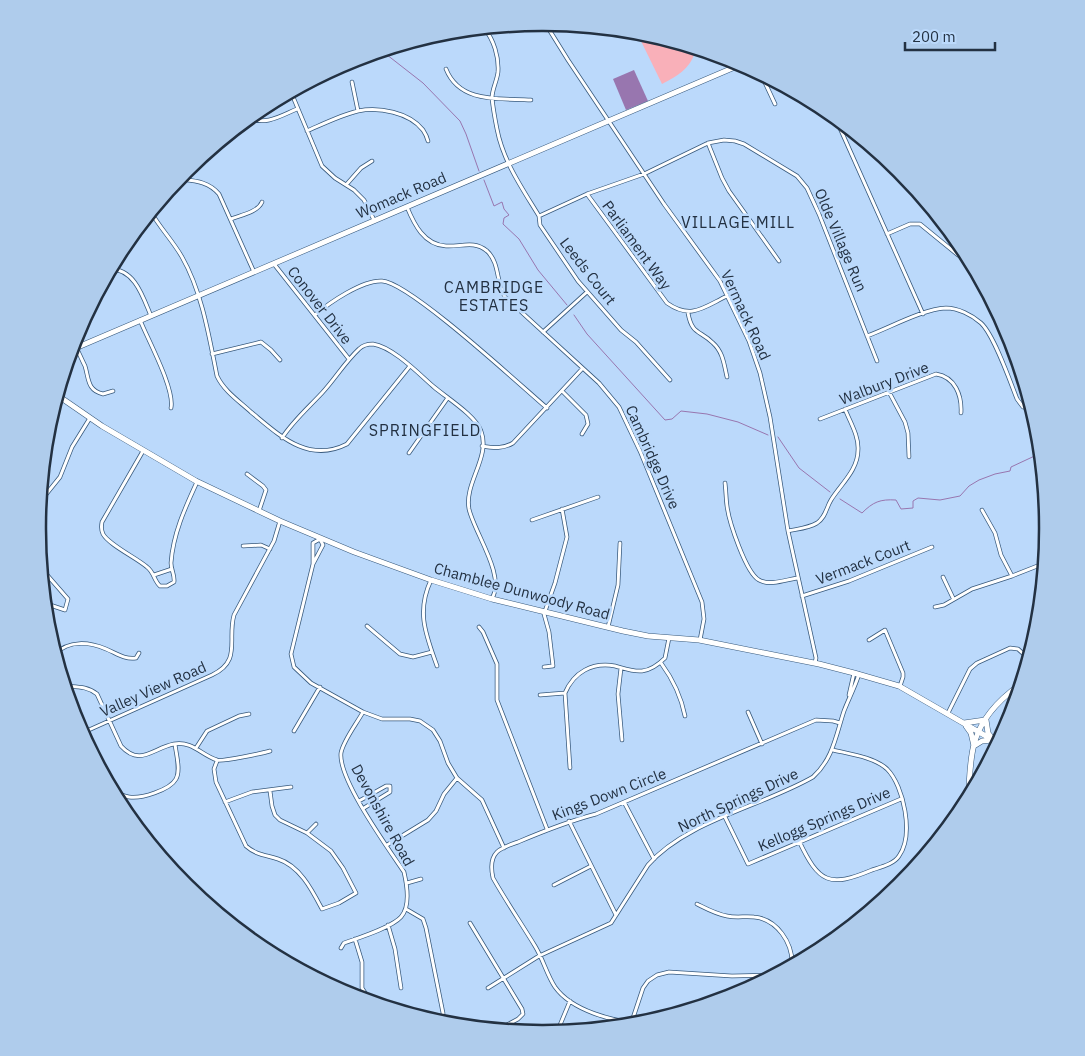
<svg xmlns="http://www.w3.org/2000/svg" width="1085" height="1056" viewBox="0 0 1085 1056" font-family="'IBM Plex Sans',sans-serif">
	<style>
		.green { fill: #f9b0b9 }
		.water { fill: #9876af }
		.lines { fill: none; stroke-linecap: round; stroke-linejoin: round }
		.stream { stroke: #9876af; stroke-width: 1 }
		.street-casing { stroke: #37597c; stroke-width: 4.5 }
		.secondary-casing { stroke: #37597c; stroke-width: 6 }
		.street { stroke: #fff; stroke-width: 3 }
		.secondary { stroke: #fff; stroke-width: 5 }
		.labels { text-anchor: middle; dominant-baseline: central; stroke-width: 5; stroke-linejoin: round; paint-order: stroke }
		.street-label { font-size: 15px; fill: #233142; stroke: #bbd9fb }
		.neighbourhood-label { font-size: 16px; letter-spacing: 1px; fill: #233142; stroke: #bbd9fb }
		.rim { fill: none; stroke: #233142; stroke-width: 2.5 }
	</style>
	<rect width="100%" height="100%" fill="#bbd9fb"/>
	<!-- green -->
	<path class="green" d="M642 32 696 49C691 68 679 75 662 84L640 39Z"/>
	<!-- water -->
	<path class="water" d="M634 70 648 101 626 110 613 79Z"/>
	<g class="lines">
		<!-- stream -->
		<path class="stream" d="M382 51 423 83 460 121 466 134 479 171
			M484 180 494 206 502 202 504 209 509 215 504 218 503 224 519 239 538 270 567 305
			M574 315 587 334 665 420 672 419 681 411 707 414 738 422 768 435
			M778 437 799 468 830 492
			M840 499 862 513C873 502 880 499 896 500L901 509 913 508V501L918 498 940 500 960 496 969 486 979 480 995 474 1010 471 1011 467 1041 453"/>
		<!-- street casing -->
		<g class="street-casing">
			<path id="street" d="M545 23 568 60 664 204 720 281 749 341 760 373 770 417 788 531 816 658 815 663
				M484 28C494 40 499 57 498 72 497 81 492 89 492 98 493 108 495 119 497 129 503 161 522 188 539 216L540 225 578 281 621 330 636 342 670 380
				M398 47 400 45
				M446 69C460 104 500 98 531 100
				M761 74 775 104
				M352 82 358 111
				M291 92 322 166 335 178 354 190 364 200 374 220
				M835 117 923 314
				M249 118C266 126 282 115 297 109
				M307 131C323 124 341 115 358 111 379 107 409 112 423 130 425 133 427 137 428 141
				M708 143 722 178 729 191 779 261
				M178 179C195 181 208 181 219 194L254 272
				M346 185 361 168 372 161
				M587 194 667 303C691 320 704 307 727 296
				M407 207C414 224 424 245 446 246 461 247 474 240 487 251 500 263 496 283 505 297L599 383 619 407 640 451 702 602 704 619 700 640
				M151 212C160 228 173 241 182 257 202 292 209 336 217 376 224 391 239 401 251 412 279 435 308 464 347 444L410 366
				M539 216 587 194 644 174 708 143 724 140 735 141 744 144 797 176 807 188 819 214 877 361
				M231 219C241 215 258 212 262 202
				M887 234 910 224H920L958 255
				M274 264 349 359
				M110 269C135 269 143 297 151 316
				M688 313C692 335 700 330 713 343 723 352 724 364 727 377
				M315 315C329 303 362 280 382 281 409 282 520 385 547 408
				M140 320C148 340 175 389 171 408
				M543 332 587 292
				M867 336C889 328 923 309 946 308 958 308 972 315 981 323 994 335 1010 381 1017 399L1023 407 1032 408
				M76 347C79 353 82 360 85 366 89 379 87 390 103 394L113 391
				M212 354 261 342 271 350 280 360
				M562 391 586 415 588 424 582 434
				M889 392 905 422 908 433 909 457
				M820 419 936 374C955 377 962 395 961 413
				M282 438C293 421 308 408 322 393 335 379 345 362 359 349 363 345 367 344 373 344 393 347 419 374 434 387 447 398 476 416 481 431 491 457 464 483 469 509 474 532 506 576 492 598
				M482 446C494 448 503 449 513 443L582 369
				M143 451 102 522C101 527 101 530 103 534 109 545 137 558 147 567 154 572 154 581 160 586H167L174 582C175 575 171 570 171 563 173 534 185 508 197 482
				M409 453 447 399
				M247 474 263 486 266 490 259 511
				M725 483C726 491 726 499 727 506 729 522 746 573 759 580 770 586 785 580 797 578
				M1041 483 1047 515
				M39 503 60 477 72 447 90 418
				M982 510 995 533 1001 555 1012 576
				M532 520 598 497
				M788 531C797 529 809 528 817 523 826 517 826 508 831 500 841 484 858 470 858 450 859 436 850 422 845 409
				M243 546 261 545 270 549
				M313 564 323 545 320 539 313 543V564L291 654 294 667 311 683 363 712 382 719H410L420 721 433 730 440 741 448 763 457 778 482 800 504 848
				M41 568 68 599 65 610 44 603
				M154 575 172 569
				M943 577 953 598
				M431 580C416 612 426 635 437 666
				M802 596 849 581 932 547
				M935 607 944 605 972 589 1012 576 1045 563
				M367 626 400 654 413 657 432 652
				M479 627 483 632 497 664V700L547 829
				M608 627 618 585 620 543
				M869 640 885 630 903 673V677L900 686
				M55 654C69 640 89 642 106 649 116 653 125 660 136 658L139 653
				M661 663C672 678 681 696 685 716
				M544 667 553 666 549 632 544 614 555 583 567 537 562 509
				M621 668 618 694 622 740
				M65 686C77 687 87 686 97 694L121 746C140 767 153 748 174 744 193 741 201 755 217 760 221 762 264 753 270 751
				M540 695 565 693
				M849 695 854 673
				M748 712 762 744
				M948 713 970 669 977 663 1010 648 1018 649 1029 659
				M294 731 320 687
				M82 733 212 675C242 661 227 640 234 615L274 541 280 521
				M196 748 207 731 239 716 249 714
				M217 761 214 769 216 782 246 846C256 855 266 855 278 859 300 866 312 890 322 909L339 903 356 893 343 868 331 851 307 833 280 820 275 815 272 806 270 791
				M570 768 565 693C574 672 592 662 615 666 623 668 633 672 642 671 651 670 659 664 665 658L669 638
				M111 788C116 792 123 796 129 797 141 799 170 790 176 779 181 770 176 754 175 744
				M359 801 386 786H390V792L364 808
				M225 802 252 792 291 787
				M624 802 654 859
				M725 817 748 864 901 799
				M569 821 616 915
				M308 832 316 824
				M799 841C819 883 829 888 872 870 881 867 894 864 899 856 914 835 904 786 887 769 874 757 850 754 833 750
				M387 845 428 820 436 811 444 794 457 778
				M407 883 421 879
				M554 885 591 866
				M697 904C707 909 716 914 727 916 736 918 745 916 754 917 777 919 793 943 792 965
				M406 909 423 919 426 928 443 1013V1016L430 1020
				M470 923 522 1009 523 1014 518 1019 505 1026
				M388 925 395 949 401 988
				M355 939 362 962V988L371 1002
				M341 948 344 943C358 938 391 928 401 917 411 906 407 885 404 872 388 848 338 779 341 753 343 741 357 723 363 712
				M488 988 539 956 611 923 648 865C686 821 763 806 813 777 833 759 836 735 844 711 849 698 855 687 859 674
				M631 1024 643 988 648 981 657 975 669 972 732 976 773 975
				M641 1024C613 1021 572 1011 555 987 547 975 543 959 535 946 521 923 506 901 493 878 491 869 490 859 497 852 502 847 512 844 518 842 544 831 569 821 596 814L816 720 833 721 840 723
				M560 1025 570 1001"/>
		</g>
		<!-- secondary casing -->
		<g class="secondary-casing">
			<path id="secondary" d="M71 350 742 64
				M57 395 102 426 196 481 280 521 354 552 431 580 492 599 623 631 648 636 699 640 819 664 854 673 899 686 998 743
				M986 720 988 733 991 737
				M964 723 985 720
				M966 726 971 733 974 746 982 741 992 740
				M968 800C970 781 969 759 975 741 982 718 1001 698 1021 684"/>
		</g>
		<!-- street -->
		<use href="#street" class="street"/>
		<!-- secondary -->
		<use href="#secondary" class="secondary"/>
	</g>
	<g class="labels">
		<!-- street labels -->
		<g class="street-label">
			<text transform="translate(401 195) rotate(-23)">Womack Road</text>
			<text transform="translate(841 240) rotate(67)">Olde Village Run</text>
			<text transform="translate(637 245) rotate(54)">Parliament Way</text>
			<text transform="translate(588 271) rotate(52)">Leeds Court</text>
			<text transform="translate(320 305) rotate(52)">Conover Drive</text>
			<text transform="translate(746 315) rotate(65)">Vermack Road</text>
			<text transform="translate(884 383) rotate(-21)">Walbury Drive</text>
			<text transform="translate(653 457) rotate(66)">Cambridge Drive</text>
			<text transform="translate(863 562) rotate(-21)">Vermack Court</text>
			<text transform="translate(522 591) rotate(15)">Chamblee Dunwoody Road</text>
			<text transform="translate(153 689) rotate(-24)">Valley View Road</text>
			<text transform="translate(609 794) rotate(-21)">Kings Down Circle</text>
			<text transform="translate(738 800) rotate(-25)">North Springs Drive</text>
			<text transform="translate(383 815) rotate(61)">Devonshire Road</text>
			<text transform="translate(824 819) rotate(-23)">Kellogg Springs Drive</text>
		</g>
		<!-- neighbourhood labels -->
		<g class="neighbourhood-label">
			<text x="738" y="222">VILLAGE MILL</text>
			<text x="494" y="287">CAMBRIDGE<tspan x="494" dy="18">ESTATES</tspan></text>
			<text x="425" y="430">SPRINGFIELD</text>
		</g>
	</g>
	<!-- crop -->
	<path d="M0 0H1085V1056H0ZM542 31H543A496 496 0 0 1 1039 527V529A496 496 0 0 1 543 1025H542A496 496 0 0 1 46 529V527A496 496 0 0 1 542 31Z" fill="#afccec" fill-rule="evenodd"/>
	<path class="rim" d="M542 31H543A496 496 0 0 1 1039 527V529A496 496 0 0 1 543 1025H542A496 496 0 0 1 46 529V527A496 496 0 0 1 542 31Z"/>
	<!-- scale -->
	<path d="M905 42v8h90v-8" fill="none" stroke="#233142" stroke-width="2.5"/>
	<text x="912" y="42" font-size="15" fill="#233142" stroke="#bbd9fb" stroke-width="4" paint-order="stroke">200 m</text>
</svg>
